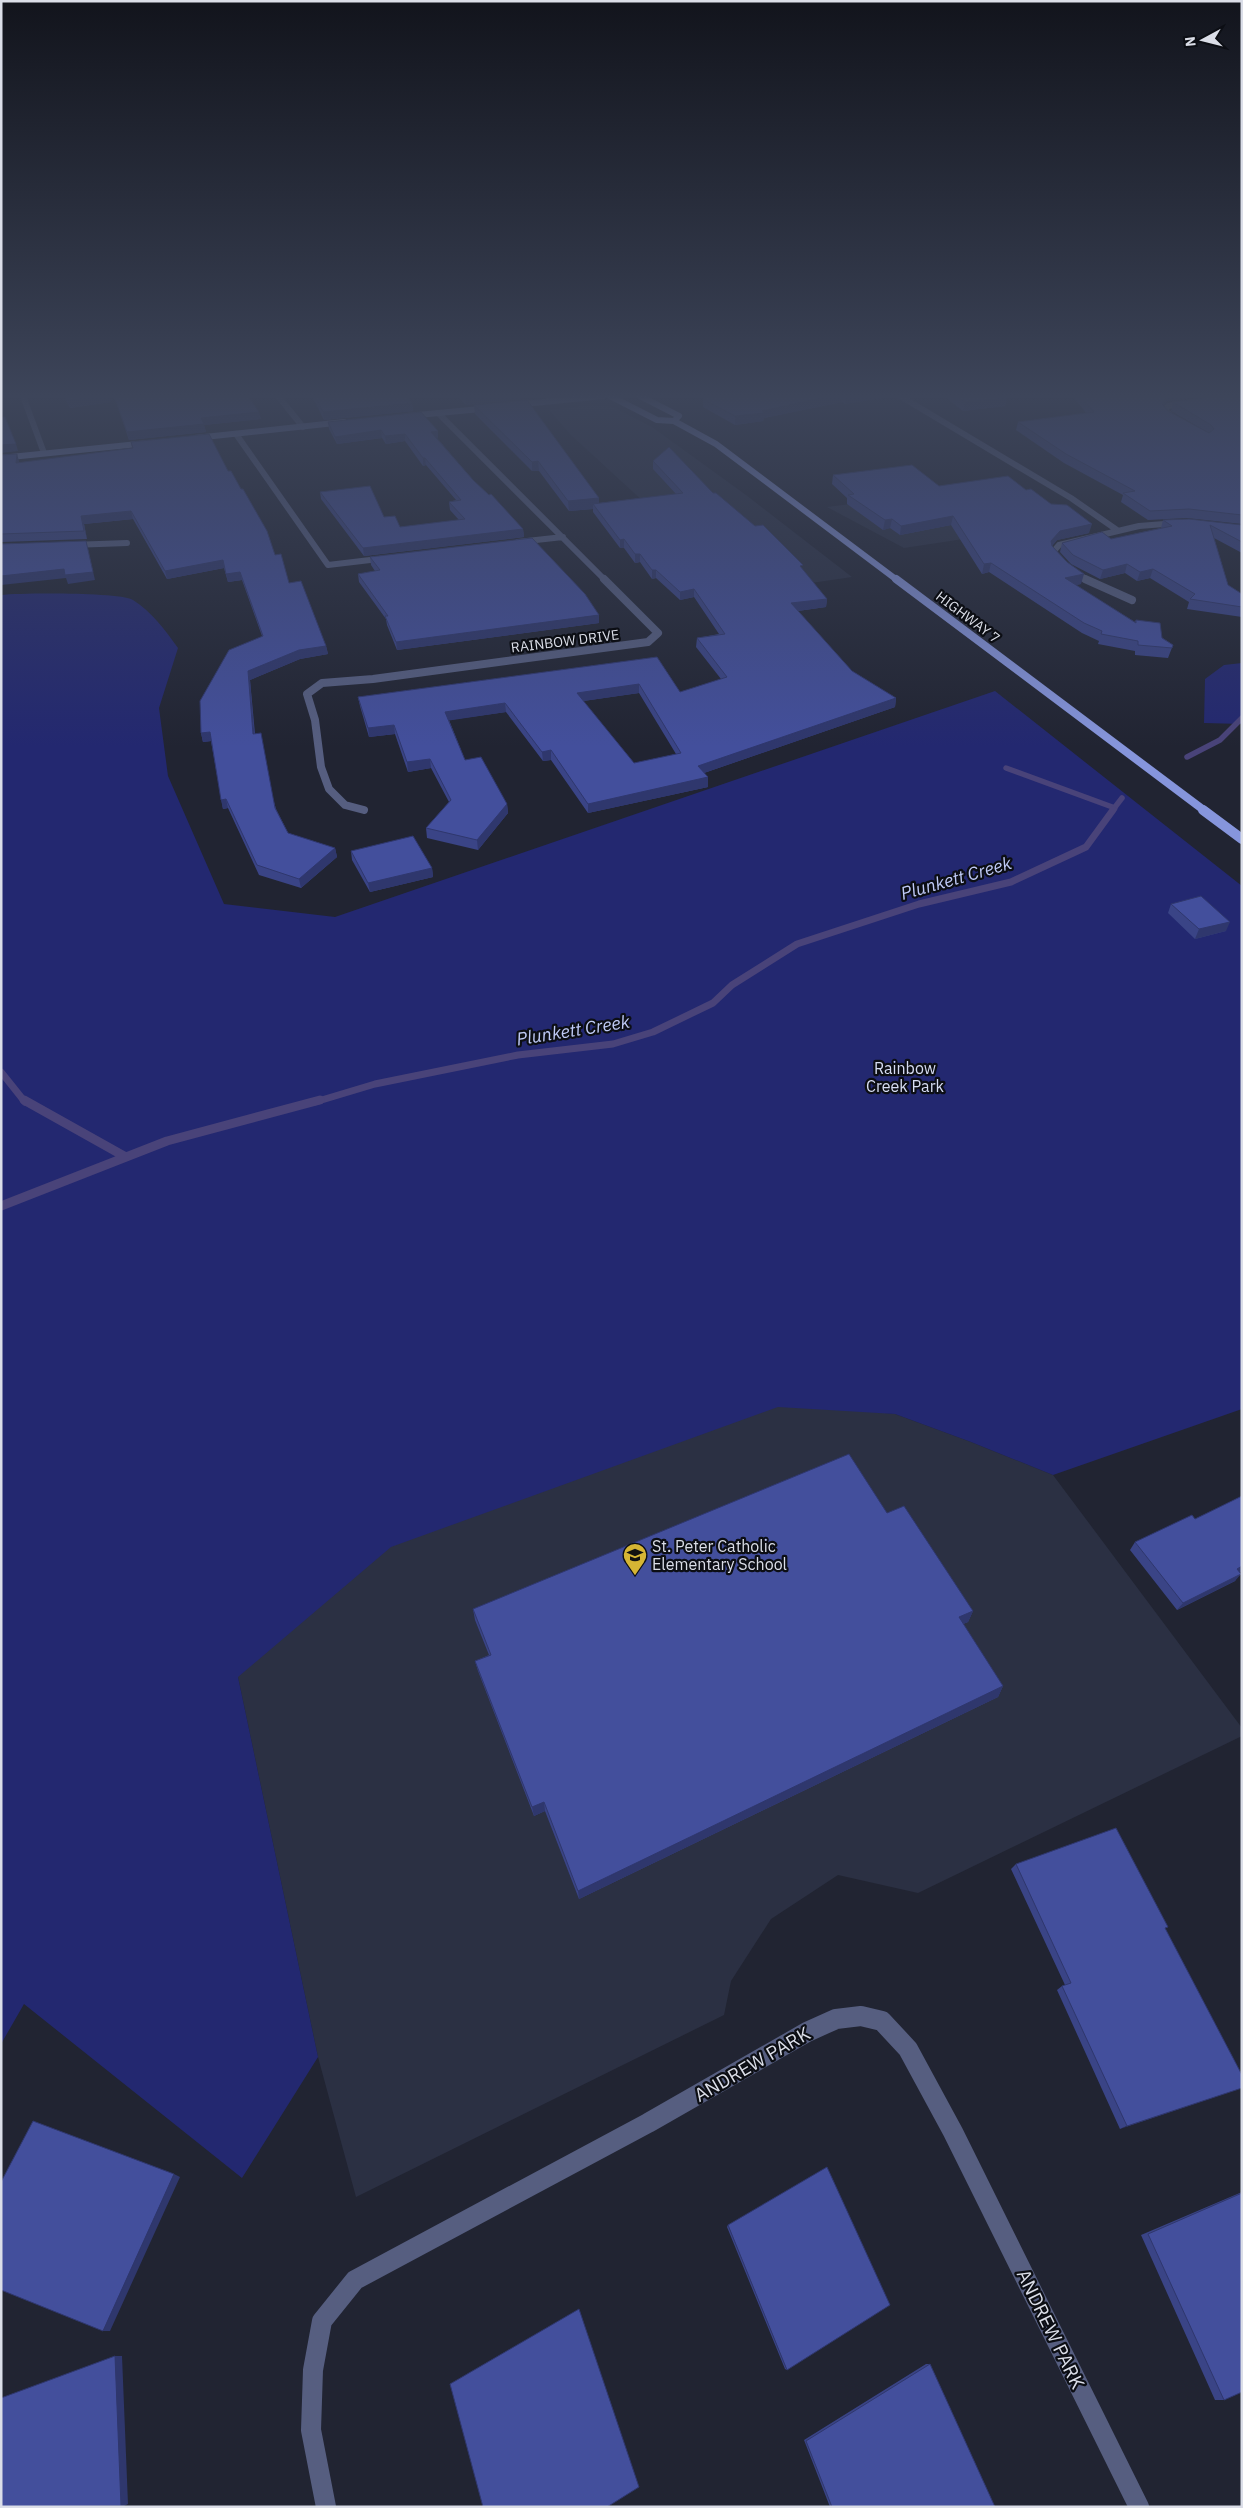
<svg xmlns="http://www.w3.org/2000/svg" width="1243" height="2508" viewBox="0 0 1243 2508" font-family="'IBM Plex Sans',sans-serif">
	<style>
		.built { fill: #2b3043 }
		.green { fill: #232870 }
		.lines { fill: none; stroke-linecap: round; stroke-linejoin: round }
		.stream-far2 { stroke: #494379; stroke-width: 5.5 }
		.stream-far1 { stroke: #494379; stroke-width: 7 }
		.stream { stroke: #494379; stroke-width: 9 }
		.street-far2 { stroke: #565e80; stroke-width: 6 }
		.street-far1 { stroke: #565e80; stroke-width: 8 }
		.street { stroke: #565e80; stroke-width: 20 }
		.secondary { stroke: #717db4; stroke-width: 6 }
		.primary-far2 { stroke: #8695dc; stroke-width: 6 }
		.primary-far1 { stroke: #8695dc; stroke-width: 8 }
		.primary { stroke: #8695dc; stroke-width: 10 }
		.wall { fill: #3a4486; fill-rule: evenodd }
		.shaded-wall { fill: #2f376d }
		.building { fill: #434f9c; stroke: #2f376d; fill-rule: evenodd }
		.labels { text-anchor: middle; dominant-baseline: central; stroke-width: 4.5; stroke-linejoin: round; paint-order: stroke }
		.far-street-label { font-size: 14px; fill: #dbdee8; stroke: #0c0e14 }
		.park-label { font-size: 16px; fill: #d7ddf3; stroke: #0c0e14 }
		.poi-label { font-size: 16px; fill: #dbdee8; stroke: #0c0e14; text-anchor: start }
		.water-label { font-size: 18px; font-style: italic; fill: #bfcaf6; stroke: #0c0e14 }
		.near-street-label { font-size: 19px; fill: #dbdee8; stroke: #0c0e14 }
	</style>
	<rect width="100%" height="100%" fill="#212432"/>
	<!-- built -->
	<path class="built" d="M592 405 613 407 652 427 746 495 852 577 743 593 571 435 549 410Z
		M929 494 990 535 904 548 827 507Z
		M1 1323 895 1414 971 1442 1053 1475 1242 1728V1736L918 1893 838 1875 771 1919 731 1981 724 2015 356 2197 318 2057 238 1677Z"/>
	<!-- green -->
	<path class="green" d="M1 595C21 593 119 592 133 600 152 612 165 630 178 648L159 708 168 776 224 904 335 917 995 691 1242 886V1409L1053 1475 971 1442 895 1414 778 1407 391 1547 238 1677 318 2057 242 2178 24 2004 1 2044Z
		M1242 663V724L1204 723 1205 679 1224 665Z"/>
	<g class="lines">
		<!-- stream-far2 -->
		<path class="stream-far2" d="M1187 757 1220 740 1242 718
			M1006 768 1115 808
			M1112 811 1122 798"/>
		<!-- stream-far1 -->
		<path class="stream-far1" d="M1 1072 25 1102
			M315 1102 375 1084 518 1055 613 1044 653 1032 713 1003 732 985 797 944 919 904 1011 882 1086 847 1113 810"/>
		<!-- stream -->
		<path class="stream" d="M24 1100 124 1156
			M1 1206 167 1141 320 1100"/>
		<!-- street-far2 -->
		<path class="street-far2" d="M23 396 44 453
			M278 396 303 427
			M900 396 1071 498 1117 530
			M438 413 605 580
			M1176 419 1165 411 1168 406 1188 403
			M236 434 328 565 387 558
			M518 542 563 537
			M71 545 127 543
			M1088 580 1068 568 1053 552 1059 545 1139 526 1177 523"/>
		<!-- street-far1 -->
		<path class="street-far1" d="M1085 579 1132 600
			M364 810 345 805 329 789 321 767 315 720 307 694 322 683 373 679 648 642 658 633 604 579"/>
		<!-- street -->
		<path class="street" d="M326 2507 311 2430 313 2370 322 2321 355 2280 648 2123 807 2032 836 2019 861 2016 882 2021 908 2049 953 2132 1139 2507"/>
		<!-- secondary -->
		<path class="secondary" d="M514 405 603 396
			M407 416 491 408
			M195 438 344 422
			M1 458 148 443"/>
		<!-- primary-far2 -->
		<path class="primary-far2" d="M610 396 657 420 674 421 716 444 897 580
			M640 396 679 416 674 421"/>
		<!-- primary-far1 -->
		<path class="primary-far1" d="M896 579 1205 811"/>
		<!-- primary -->
		<path class="primary" d="M1203 810 1242 839"/>
	</g>
	<!-- wall -->
	<path class="wall" d="M64 396H109L111 402 70 408Z
		M114 396 261 419 204 425 206 432 129 440Z
		M312 396H406L412 403 413 411 324 420Z
		M457 396H521V399L466 405Z
		M706 396H893L845 404 842 402 764 418 763 421 735 425 703 407V399Z
		M944 396H1004L1005 406 963 411Z
		M1073 396H1202L1167 401 1164 406 1168 411 1209 433 1171 411 1173 402 1242 396V524L1187 518 1148 520 1121 502 1123 495 1064 463 1016 430 1018 422 1086 413Z
		M474 405 599 498V503L676 494 653 469V461L713 493 802 569 827 599 826 607 798 611 852 671 896 698 895 707 704 773 708 787 588 813 551 760 543 761 506 712 449 720 465 760 507 804 508 813 478 850 427 838 426 828 449 802 431 768 408 772 395 734 369 737 360 706 358 697 657 657 680 692 721 679 696 647 697 638 719 634 694 597 680 600 656 578 652 579 640 562 635 563 624 548H620L593 512V509L569 511 539 471H532L475 414ZM639 693 676 754 634 763 583 701Z
		M328 422 438 431V438H437L473 480 523 529 524 537 364 556 321 499 320 492 384 517 400 527 459 520 450 510 449 502 456 500 426 465 423 466 405 441 386 444 382 438 337 444 329 429Z
		M131 442 228 471 275 555 289 583 326 646 328 654 300 659 250 680 255 734 276 809 288 833 335 848 337 857 301 888 259 875 228 808 223 809 211 741 203 742 201 733 262 636 242 580 228 582 224 568 167 579 133 519 84 524 87 539 1 542V455L19 461V463L132 448Z
		M833 475 939 486 1026 490 1051 504 1089 533 1057 540 1052 546 1081 584 1075 585 1135 622 1136 620 1173 645 1168 658 1135 655V651L1098 644 1099 641 1082 633 989 572 982 574 951 525 900 535 890 528 883 530 847 504V498L832 484Z
		M1163 520 1242 525V553L1214 538 1228 585 1242 594V617L1187 609 1189 602 1150 578 1137 581 1125 573 1100 579 1071 564 1060 552 1062 543 1111 539 1161 528Z
		M370 557 599 623 397 650 387 625 386 619 359 582 358 574 375 571 371 565Z
		M351 851 432 868 433 877 370 892 352 860Z
		M1171 904 1226 931 1195 939 1168 913Z
		M1242 1496V1571L1240 1572 1235 1581 1177 1610 1130 1550 1135 1542 1195 1519Z
		M887 1513 973 1611 968 1622 963 1624 1003 1686 998 1697 579 1899 545 1811 534 1816 478 1671 475 1661 489 1655 475 1620 473 1609Z
		M1016 1864 1165 1929 1242 2075 1120 2129 1057 1990 1062 1986 1065 1985 1011 1869Z
		M1242 2192V2392L1224 2400H1215L1141 2235Z
		M728 2225 787 2370 785 2369 727 2227Z
		M926 2364H930L995 2507H830L804 2440Z"/>
	<!-- shaded-wall -->
	<path class="shaded-wall" d="M101 396H109L111 402 70 408 68 400Z
		M465 396H521V399L466 405Z
		M829 396H842V402L764 418 763 421 735 425V416Z
		M846 396H893L845 404Z
		M1167 396H1202L1167 401 1160 412 1162 404Z
		M1007 398 1005 406 963 411 965 402Z
		M412 403 413 411 324 420 323 412Z
		M259 412 261 419 204 425 206 432 129 440 127 432 201 418Z
		M381 430 382 438 337 444 335 437Z
		M438 431V438L432 439 431 432Z
		M405 434V441L386 444 385 436Z
		M16 444 18 451 1 453V445Z
		M17 454 19 461V471L16 463Z
		M423 458H425L426 465 423 466Z
		M538 461 539 471H532V462Z
		M599 498V508L593 504V509L569 511 568 501Z
		M131 511 133 519 84 524 87 539 81 516Z
		M953 516 951 525 900 535 901 526Z
		M892 519 890 528 883 530 885 520Z
		M1092 524 1089 533 1057 540 1048 550 1051 541 1060 531Z
		M523 529 524 537 364 556 363 548Z
		M624 539V548H620V540Z
		M86 541 95 580 68 584 66 578 1 585V576Z
		M635 554H640V562L635 563Z
		M223 560 224 568 167 579 165 571Z
		M991 563 989 572 982 574 984 564Z
		M1127 564 1125 573 1100 579 1103 570Z
		M1153 569 1150 578 1137 581 1140 572Z
		M652 570H656V578L652 579Z
		M240 572 242 580 228 582 226 574Z
		M1084 574 1081 584 1062 588 1065 578Z
		M694 589V597L680 600V592Z
		M827 599 826 607 790 612 791 603Z
		M599 615V623L397 650 396 642Z
		M326 646 328 654 300 659 250 680 255 743 253 734 248 671 299 650Z
		M639 684V693L577 702V693Z
		M896 698 895 707 698 775V766Z
		M505 703 506 712 446 721 445 712Z
		M394 725 395 734 369 737 368 728Z
		M210 732 212 741 203 742 201 733Z
		M551 750V760L543 761 542 752Z
		M430 759 431 768 408 772 407 762Z
		M708 777V787L588 813V804Z
		M226 799 228 808 223 809 221 800Z
		M507 804 508 813 478 850 477 840Z
		M335 848 337 857 301 888 299 879Z
		M432 868 433 877 370 892 368 883Z
		M1230 922 1226 931 1195 939 1199 929Z
		M1242 1566V1571L1231 1577 1237 1569Z
		M1241 1574 1235 1581 1177 1610 1183 1603Z
		M973 1611 968 1622 954 1628 959 1617Z
		M1003 1686 998 1697 579 1899 578 1891Z
		M544 1802 545 1811 534 1816 532 1807Z
		M1242 2088 1120 2129 1127 2126Z
		M174 2174 180 2177 110 2331H103Z
		M115 2356H122L128 2504 122 2507H120Z"/>
	<!-- building -->
	<path class="building" d="M66 396H101L68 400Z
		M114 396H248L259 412 201 418 204 424 127 432Z
		M315 396H406L412 403 323 412Z
		M706 396H829L762 411 764 413 735 416 703 399Z
		M956 396H1004L1007 398 965 402Z
		M1081 396H1167L1162 404 1168 411 1209 433 1214 429 1211 425 1173 402 1218 396H1242V515L1189 509 1150 511 1123 493 1135 491 1066 454 1018 422 1094 412Z
		M527 400 599 498 568 501 538 461 532 462 474 405Z
		M421 412 438 431 431 432 473 480 489 495 491 494 523 529 363 548 320 492 370 486 384 517 395 516 400 527 465 519 449 502 461 500 425 458H423L405 434 385 436 381 430 335 437 328 422Z
		M1 417H5L16 444 1 445Z
		M209 434 228 471H231L241 489H243L267 531 275 555 281 554 289 583 301 581 326 646 299 650 248 671 253 734 261 733 275 808 288 833 335 848 299 879 257 865 226 799 221 800 210 732 201 733 200 701 229 650 263 636 240 572 226 574 223 560 165 571 131 511 81 516 84 531 1 534V455L17 454 16 463 133 448 131 442Z
		M669 447 713 493H716L755 526 763 525 803 565 800 566 827 599 791 603 852 671 896 698 698 766 708 777 588 804 551 750 542 752 505 703 445 712 465 760 481 757 507 804 477 840 426 828 451 800 430 759 407 762 394 725 368 728 358 697 657 657 680 692 727 677 697 638 725 634 694 589 680 592 656 570H652L640 554H635L624 539 620 540 593 504 683 493 653 461ZM639 684 681 753 634 763 577 693Z
		M912 465 939 486 1008 476 1026 490 1031 489 1051 504 1067 505 1092 524 1060 531 1051 541 1052 546 1067 562 1084 574 1065 578 1136 623V620L1160 623 1162 638 1173 645 1172 648 1138 645V641L1101 634 1102 631 1084 623 991 563 984 564 953 516 901 526 892 519 885 520 848 495 854 494 833 475Z
		M1189 519 1242 525V542L1210 525 1228 585 1242 594V607L1190 599 1195 594 1153 569 1140 572 1127 564 1103 570 1073 555 1062 543 1102 532 1111 539 1172 526 1163 520Z
		M532 538 585 594 599 615 396 642 385 616H388L358 574 380 570 370 557Z
		M86 541 93 572 65 575 64 569 1 576V544Z
		M413 836 432 868 368 883 351 851Z
		M1201 896 1230 922 1199 929 1171 904Z
		M849 1454 887 1513 904 1506 973 1611 959 1617 1003 1686 578 1891 544 1802 532 1807 475 1661 491 1655 473 1609Z
		M1242 1496V1566L1237 1569 1241 1574 1183 1603 1135 1542 1192 1515 1195 1519Z
		M1116 1828 1168 1927 1165 1928 1242 2075V2088L1127 2126 1062 1986 1071 1983 1016 1864Z
		M33 2121 174 2174 103 2331 1 2290V2182Z
		M827 2167 890 2305 787 2370 728 2225Z
		M1242 2193V2392L1224 2400 1148 2234Z
		M579 2309 639 2487 607 2507H483L450 2384Z
		M115 2356 121 2506 1 2507V2398Z
		M930 2364 995 2507H832L806 2441Z"/>
	<!-- sky -->
	<linearGradient id="sky" x2="0" y2="1"><stop stop-color="#12141c"/><stop offset="0.53" stop-color="#3d455a"/><stop offset="1" stop-color="#3d455a" stop-opacity="0"/></linearGradient>
	<rect width="1243" height="747" fill="url(#sky)"/>
	<!-- icons -->
	<defs>
		<g id="school-pin" transform="scale(1.25)"><path d="M0 17L-7.5 6A9.5 9.5 0 1 1 7.5 6Z" fill="#d6b534" stroke="#0c0e14"/><path d="M0-5L7-2L0 1L-7-2ZM-4 1L0 2.5L4 1V4Q0 6-4 4Z" fill="#111"/></g>
	</defs>
	<g fill-rule="evenodd">
		<use href="#school-pin" x="635" y="1555"/>
	</g>
	<g class="labels">
		<!-- far-street labels -->
		<g class="far-street-label">
			<text transform="translate(968 617) rotate(37)">HIGHWAY 7</text>
			<text transform="translate(565 641) rotate(-7)">RAINBOW DRIVE</text>
		</g>
		<!-- park labels -->
		<g class="park-label">
			<text x="905" y="1068">Rainbow<tspan x="905" dy="18">Creek Park</tspan></text>
		</g>
		<!-- poi labels -->
		<g class="poi-label">
			<text x="652" y="1546">St. Peter Catholic<tspan x="652" dy="18">Elementary School</tspan></text>
		</g>
		<!-- water labels -->
		<g class="water-label">
			<text transform="translate(956 878) rotate(-16)">Plunkett Creek</text>
			<text transform="translate(573 1030) rotate(-9)">Plunkett Creek</text>
		</g>
		<!-- near-street labels -->
		<g class="near-street-label">
			<text transform="translate(752 2064) rotate(-30)">ANDREW PARK</text>
			<text transform="translate(1051 2329) rotate(64)">ANDREW PARK</text>
		</g>
	</g>
	<!-- border -->
	<rect width="1243" height="2508" fill="none" stroke="#dbdee8" stroke-width="5"/>
	<!-- north arrow -->
	<g transform="translate(1203 40) rotate(263)" stroke="#0c0e14" stroke-width="4" paint-order="stroke">
	<path d="M0-4L9 19L0 12L-9 19Z" fill="#dbdee8"/>
	<text y="-8" font-size="14" font-weight="bold" text-anchor="middle" fill="#dbdee8">N</text>
	</g>
</svg>
